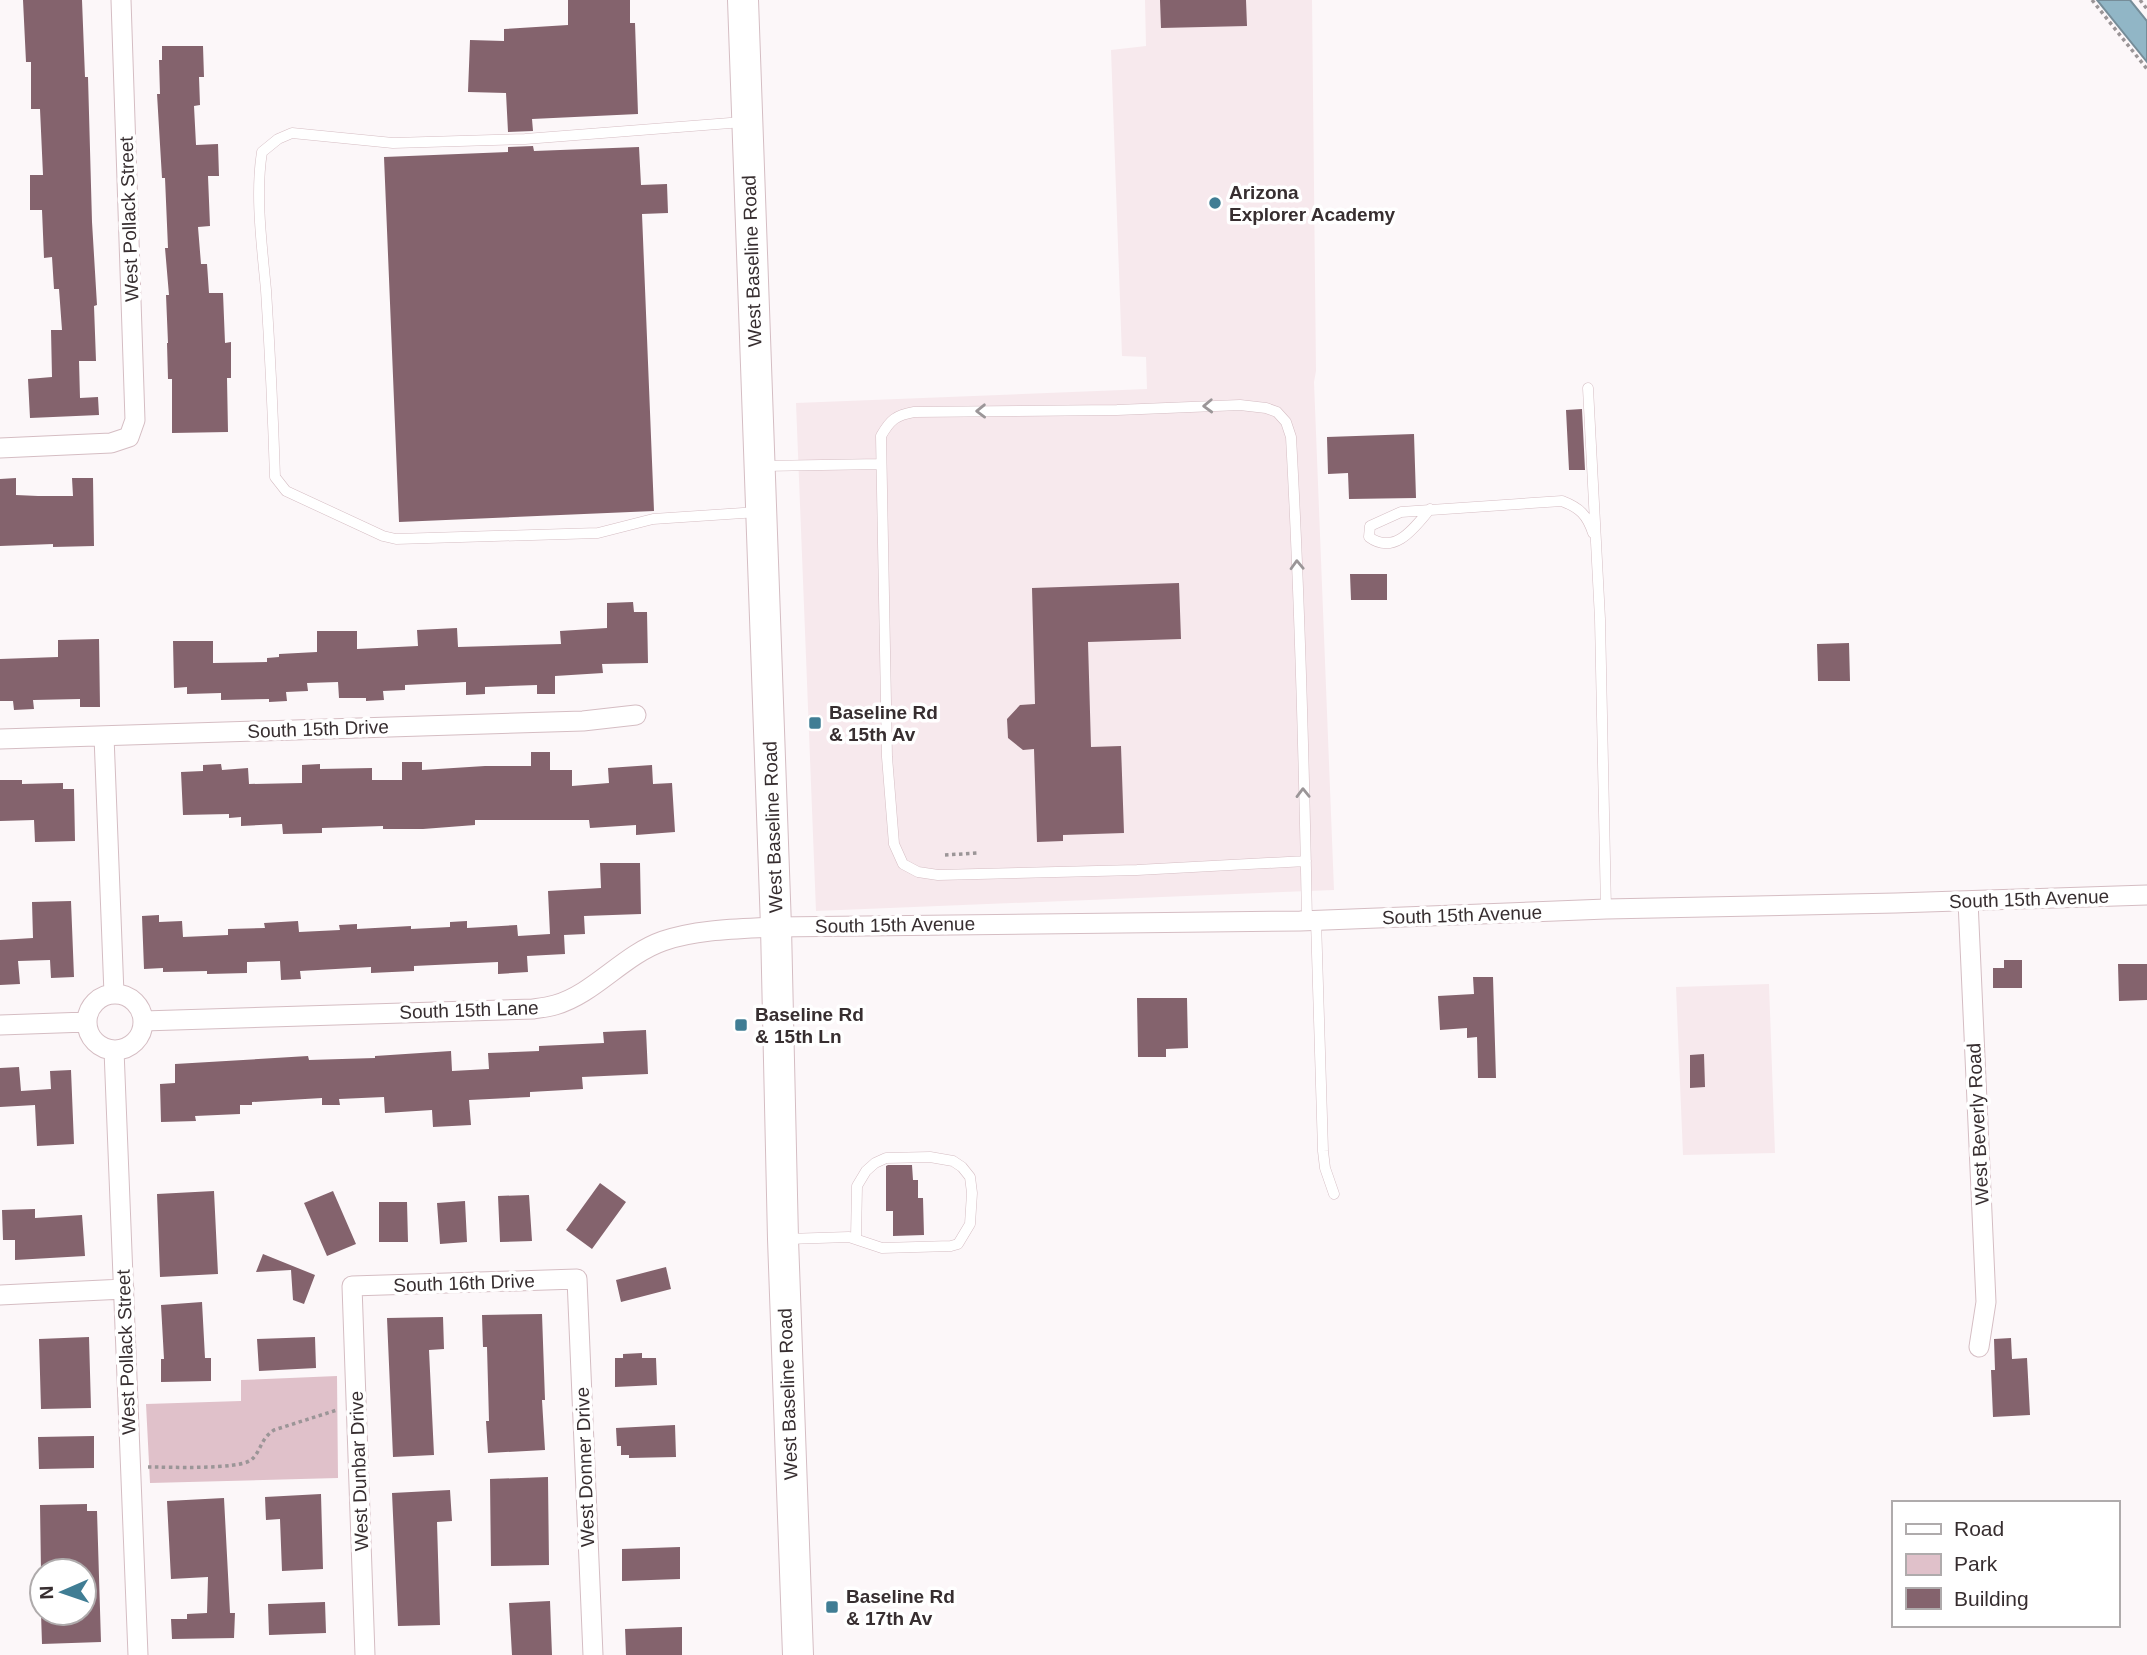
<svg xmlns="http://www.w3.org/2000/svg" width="2147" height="1655" viewBox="0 0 2147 1655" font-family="Helvetica,sans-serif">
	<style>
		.built { fill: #f7e9ed }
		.green { fill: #e0c1ca }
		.water { fill: #91b6c6; stroke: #768d99; stroke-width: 2 }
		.building { fill: #84636d }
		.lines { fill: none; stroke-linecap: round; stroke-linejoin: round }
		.lane-casing { stroke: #d5bdc3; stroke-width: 11 }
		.street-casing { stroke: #d5bdc3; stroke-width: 21 }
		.primary-casing { stroke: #d5bdc3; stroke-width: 32 }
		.path { stroke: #9b9597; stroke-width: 3.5; stroke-dasharray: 3.5 3.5; stroke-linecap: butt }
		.lane { stroke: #fff; stroke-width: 10 }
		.street { stroke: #fff; stroke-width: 19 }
		.primary { stroke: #fff; stroke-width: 30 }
		.oneway { stroke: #9b9698 }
		.poi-dot { fill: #407d94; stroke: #fff; stroke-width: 2.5 }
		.labels { text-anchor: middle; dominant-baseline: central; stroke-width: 7; stroke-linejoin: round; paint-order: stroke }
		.poi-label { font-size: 19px; font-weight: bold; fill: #372e30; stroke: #fff; text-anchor: start }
		.street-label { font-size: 19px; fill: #372e30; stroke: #fff }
	</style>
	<rect width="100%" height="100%" fill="#fcf7f9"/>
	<!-- built -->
	<path class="built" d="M1145 0H1312L1316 371 1314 382 1334 890 816 911 796 403 1147 389 1146 357 1122 356 1111 50 1146 46Z
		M1769 984 1775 1153 1683 1155 1676 987Z"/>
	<!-- green -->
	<path class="green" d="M337 1376 338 1478 150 1483 146 1404 241 1401V1380Z"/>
	<!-- water -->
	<path class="water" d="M2097 0H2130L2147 21V62Z"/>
	<!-- building -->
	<path class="building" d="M23 0H82L85 77H88L92 222 97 305 94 306 96 361H79L80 398 98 397 99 415 30 418 28 379 52 377 51 330H62L59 289H54L52 257 44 258 42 210H30V175H43L40 109H31V62H26Z
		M568 0H630V23H635L638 114 532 119 533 131 508 132 506 93 468 92 470 40 504 41V29L568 25Z
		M1160 0H1246L1247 26 1161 28Z
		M162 46H203L204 77H199L200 105 194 106 196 145 218 144 219 176H208L210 226 198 227 201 264H207L209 293H223L225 343 231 342V378H227L228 432 172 433V379H168L167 343H168L166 295H169L165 248H168L165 178H162L157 94H160L159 60H162Z
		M533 146 534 151 639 147 641 185 667 184 668 213 642 214 654 511 399 522 384 157 508 152V147Z
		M1582 409 1585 470H1569L1566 410Z
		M1414 434 1416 498 1349 499 1348 473 1328 474 1327 437Z
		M16 478V495L38 496H73L72 478H93L94 546 53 547V544L0 546V479Z
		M1350 574H1387V600H1351Z
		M1179 583 1181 639 1088 642 1091 747 1121 746 1124 833 1063 835V841L1037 842 1034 749 1023 750 1008 738 1007 719 1020 705 1035 704 1032 588Z
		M633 602 634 612H647L648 663 602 664 603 673 555 676V694H537V685L485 687V694L466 695V682L405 685V690L383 691 384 700 366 701V698H339L338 682 307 683 308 691 286 692 287 701 269 702V699L221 700V693L187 694V687L174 688 173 641H213V663L267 662V658L279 657V654L317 652V631H357V649L418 646 417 630 457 628 458 647 561 644 560 631 607 628V603Z
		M99 639 100 707H80V699L33 700 34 709 14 710 13 701H0V659L58 657V640Z
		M1849 643 1850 681H1818L1817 644Z
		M531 752H550V770H572V786L609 783 608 768 652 765 653 784 672 783 675 832 636 835V825L590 828 589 820H475V825L423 829H383V826L322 828V833L283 834 282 824 241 826V817L229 818V814L183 815 181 772 203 771V765L221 764 222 770 248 768 249 784 302 783V765L320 764V769L372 768V780H402V762H422V770L485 766H531Z
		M0 780H22V784L63 783V789H74L75 841 35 842 34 820 0 821Z
		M600 863H640L641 914 584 916 585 934 564 935 565 954 527 956 528 972 498 974V962L414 966V971L392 972 371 973V967L300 971 301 979 281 980 280 961 247 962V973L207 974V971L163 972V968L144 969 142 916 159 915V922L182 921 183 937 228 935V929L265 928 264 923 298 921 299 932 340 930 339 925 357 924V929L411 926V929L450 927V922L467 921V928L517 925 518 936 550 934 548 891 601 888Z
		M71 901 74 977 51 978 50 960 18 961 20 984 0 985V940L33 938 32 902Z
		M2004 960H2022V988H1993V968H2004Z
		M2118 964H2147V1000L2119 1001Z
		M1473 977H1493L1496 1078H1478L1477 1037 1467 1038V1028L1440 1030 1438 996 1474 994Z
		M1137 998H1187L1188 1048 1166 1049V1057H1138Z
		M646 1030 648 1074 582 1077 583 1089 530 1092V1097L469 1100 471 1125 433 1127 432 1110 385 1113 384 1097 339 1099 340 1105H322V1098L252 1102V1105H240V1114L195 1116 196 1121 161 1122 160 1084 175 1083V1064L308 1056 309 1060 375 1058V1056L451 1051 452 1071 489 1069 488 1053 539 1051V1046L604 1043 603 1032Z
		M1704 1054 1705 1087 1690 1088V1055Z
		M19 1067 21 1091 51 1089 50 1071 71 1070 74 1144 37 1146 35 1105 0 1107V1068Z
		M888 1165H912L913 1180H918V1198H923L924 1235 893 1236V1211H886V1166Z
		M600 1183 626 1202 592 1249 566 1230Z
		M214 1191 218 1274 160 1277 157 1194Z
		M333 1191 356 1244 327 1256 304 1203Z
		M529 1195 532 1241 500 1242 498 1196Z
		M465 1201 467 1242 440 1244 437 1203Z
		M379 1202H407L408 1242H379Z
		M35 1209V1218L82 1215 85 1256 15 1260V1240H3L2 1210Z
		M263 1254 315 1275 304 1304 293 1300 291 1270 256 1272Z
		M666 1267 671 1289 621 1302 616 1280Z
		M202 1302 205 1358H211V1381L161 1382V1359H164L161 1305Z
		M542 1314 545 1400H542L545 1450 488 1453 486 1421H489L487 1347H483L482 1315Z
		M443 1317 444 1349 429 1350 434 1455 393 1457 387 1318Z
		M89 1337 91 1408 41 1409 39 1339Z
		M315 1337 316 1368 259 1371 257 1339Z
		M2011 1338 2012 1359 2027 1358 2030 1415 1993 1417 1991 1370H1995L1994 1339Z
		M642 1353V1358H656L657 1385 615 1387V1358H623V1354Z
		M675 1425 676 1457 629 1458V1455H621V1446H617L616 1428Z
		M94 1436V1468L39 1469 38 1437Z
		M548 1477 549 1565 491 1566 490 1479Z
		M450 1490 452 1521 437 1522 440 1625 398 1626 392 1493Z
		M321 1494 323 1569 282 1571 280 1519 266 1520 265 1497Z
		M224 1498 230 1613H235L234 1638 172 1639 171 1619H187V1614L207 1613 208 1577 171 1579 167 1501Z
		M87 1504V1511H97L101 1642 42 1644 41 1613H84V1571H41L40 1505Z
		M680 1547V1579L622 1581V1549Z
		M550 1601 552 1655H512L509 1603Z
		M325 1602 326 1633 269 1635 268 1604Z
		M682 1627V1655H626L625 1629Z"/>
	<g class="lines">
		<!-- lane casing -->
		<g class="lane-casing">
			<path id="lane" d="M743 122 525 139 393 143 292 133 278 139 262 152C255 195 262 246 266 290 270 352 273 415 275 477L286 491 383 536 396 539 598 533 653 519 758 512
				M1588 388 1600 619 1606 909
				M763 466 881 464
				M1430 509C1415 527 1395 556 1369 537L1370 526 1401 512 1562 501C1580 508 1587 515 1593 533
				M1306 861 1137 870 938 875 918 872 903 864 894 844 887 757 881 436C890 420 896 415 914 412L1117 410 1240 405 1266 408 1277 412 1286 422 1291 437C1300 598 1304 759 1307 921
				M1316 920 1323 1151 1325 1168 1334 1194
				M787 1239 849 1237 882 1248 951 1246 958 1244 970 1224 972 1193 970 1177 962 1167 953 1161 930 1157 886 1158 875 1163 866 1171 857 1186 856 1238"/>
		</g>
		<!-- street casing -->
		<g class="street-casing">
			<path id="street" d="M0 448 111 443 129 437 135 420 121 0
				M104 736 114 994
				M0 739 583 721 636 715
				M1968 901 1986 1302 1979 1347
				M87 1022a28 28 0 1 1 56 0a28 28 0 1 1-56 0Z
				M143 1021 533 1009C540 1008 548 1007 555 1005 594 994 623 955 663 941 698 929 739 929 776 927L1300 921 1606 909 1896 903 2147 895
				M0 1025 87 1022
				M114 1050 138 1655
				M0 1295 124 1289
				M365 1655 352 1286 577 1279 593 1655"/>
		</g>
		<!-- primary casing -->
		<g class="primary-casing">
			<path id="primary" d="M743 0 776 927 783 1239 798 1655"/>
		</g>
		<!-- path -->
		<path class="path" d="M2092 0 2147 69
			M2140 0 2147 9
			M945 855 978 853
			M148 1467C168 1467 237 1470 251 1460 261 1452 260 1439 274 1430L337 1410"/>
		<!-- lane -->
		<use href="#lane" class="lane"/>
		<!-- street -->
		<use href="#street" class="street"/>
		<!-- primary -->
		<use href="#primary" class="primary"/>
	</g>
	<!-- one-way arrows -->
	<defs><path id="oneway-chevron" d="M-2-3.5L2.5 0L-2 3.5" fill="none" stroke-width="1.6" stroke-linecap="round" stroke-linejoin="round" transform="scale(1.75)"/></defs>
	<g class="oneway">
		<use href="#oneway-chevron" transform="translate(1208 406) rotate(178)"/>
		<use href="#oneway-chevron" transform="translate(981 411) rotate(179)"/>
		<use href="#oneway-chevron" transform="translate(1297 565) rotate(-92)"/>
		<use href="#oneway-chevron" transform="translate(1303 793) rotate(-91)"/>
	</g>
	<!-- markers -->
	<g class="poi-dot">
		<circle cx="1215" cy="203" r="7"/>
		<rect x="808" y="716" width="14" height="14" rx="3.5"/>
		<rect x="734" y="1018" width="14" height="14" rx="3.5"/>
		<rect x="825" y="1600" width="14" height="14" rx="3.5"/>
	</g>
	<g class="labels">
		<!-- poi labels -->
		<g class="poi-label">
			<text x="1229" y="192">Arizona<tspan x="1229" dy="22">Explorer Academy</tspan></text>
			<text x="829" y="712">Baseline Rd<tspan x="829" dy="22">&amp; 15th Av</tspan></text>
			<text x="755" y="1014">Baseline Rd<tspan x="755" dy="22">&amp; 15th Ln</tspan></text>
			<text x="846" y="1596">Baseline Rd<tspan x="846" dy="22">&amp; 17th Av</tspan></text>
		</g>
		<!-- street labels -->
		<g class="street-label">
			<text transform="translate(129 219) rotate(-92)">West Pollack Street</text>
			<text transform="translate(752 261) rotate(-92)">West Baseline Road</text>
			<text transform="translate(318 729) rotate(-2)">South 15th Drive</text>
			<text transform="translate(773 827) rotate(-92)">West Baseline Road</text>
			<text transform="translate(2029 899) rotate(-2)">South 15th Avenue</text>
			<text transform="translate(1462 915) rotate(-2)">South 15th Avenue</text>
			<text transform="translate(895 925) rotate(-1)">South 15th Avenue</text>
			<text transform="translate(469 1010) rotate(-2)">South 15th Lane</text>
			<text transform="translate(1978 1124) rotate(-93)">West Beverly Road</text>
			<text transform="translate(464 1283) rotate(-2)">South 16th Drive</text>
			<text transform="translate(126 1352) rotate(-92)">West Pollack Street</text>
			<text transform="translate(788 1394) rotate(-92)">West Baseline Road</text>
			<text transform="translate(585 1467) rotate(-92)">West Donner Drive</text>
			<text transform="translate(359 1471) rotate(-92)">West Dunbar Drive</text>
		</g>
	</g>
	<!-- legend -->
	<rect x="1892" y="1501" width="228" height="126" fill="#ffffff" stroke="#afabac" stroke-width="2"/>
	<rect x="1906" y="1524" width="35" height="10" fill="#ffffff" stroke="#afabac" stroke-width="2"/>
	<text x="1954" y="1536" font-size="21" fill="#372e30">Road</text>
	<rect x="1906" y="1554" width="35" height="21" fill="#e0c1ca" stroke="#afabac" stroke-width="2"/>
	<text x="1954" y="1571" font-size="21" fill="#372e30">Park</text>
	<rect x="1906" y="1588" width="35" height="21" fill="#84636d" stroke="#afabac" stroke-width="2"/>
	<text x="1954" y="1606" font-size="21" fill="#372e30">Building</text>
	<!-- north arrow -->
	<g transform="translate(63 1592) rotate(268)"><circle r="33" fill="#ffffff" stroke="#afabac" stroke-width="2"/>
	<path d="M0-5L12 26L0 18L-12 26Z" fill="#407d94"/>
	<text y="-10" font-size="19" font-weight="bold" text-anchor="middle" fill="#372e30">N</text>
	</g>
</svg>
